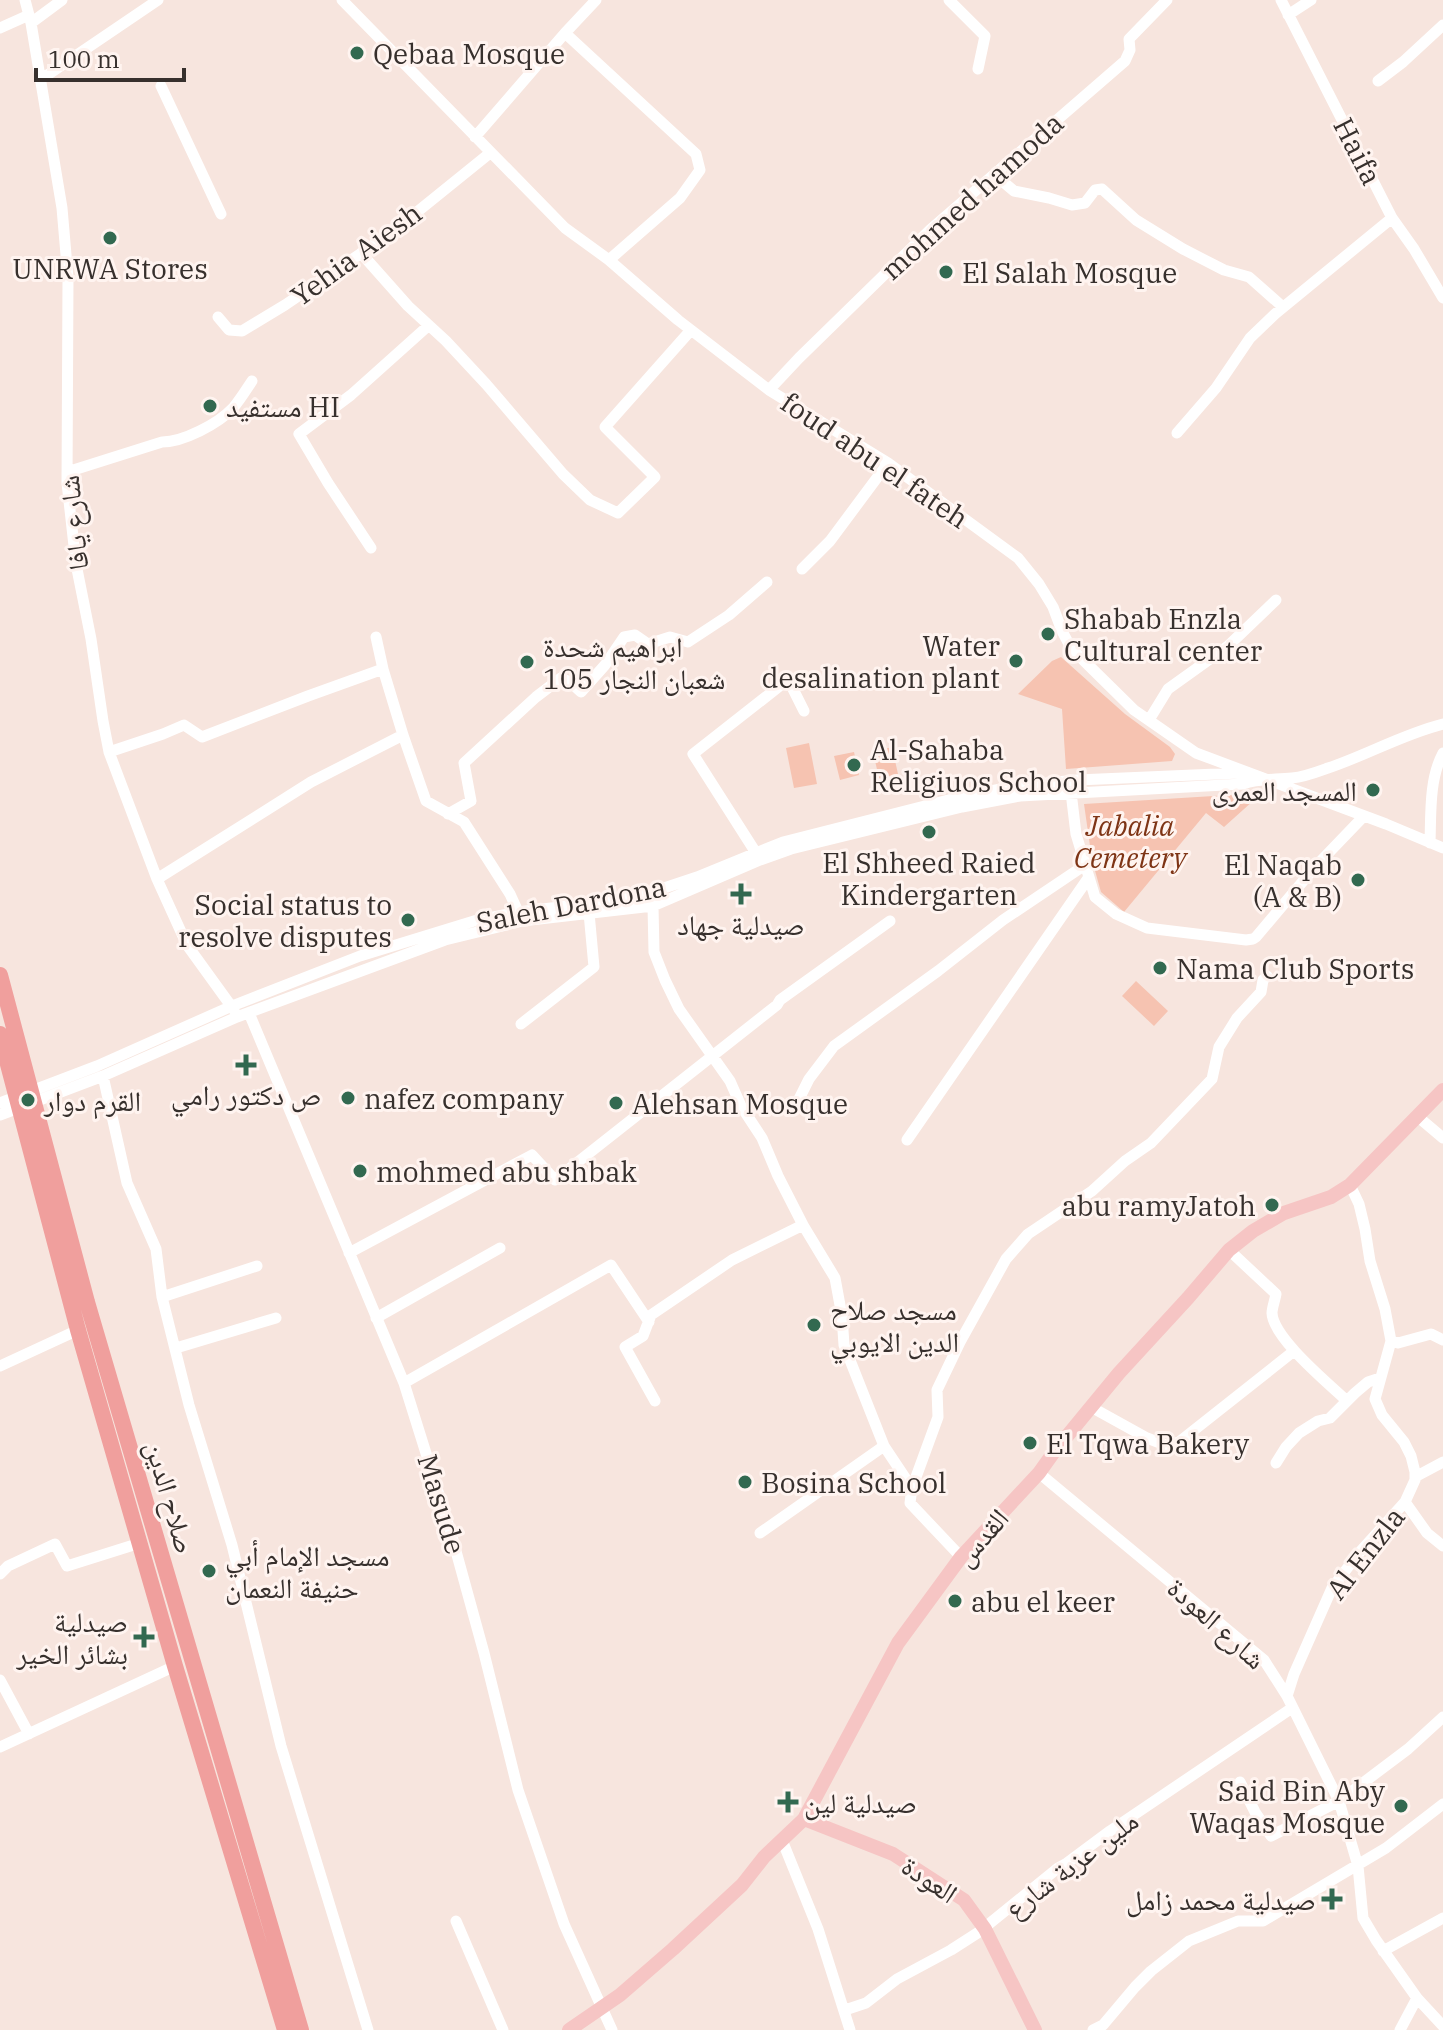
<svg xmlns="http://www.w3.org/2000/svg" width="1443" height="2030" viewBox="0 0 1443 2030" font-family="'IBM Plex Serif','Noto Naskh Arabic',serif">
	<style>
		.green { fill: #f6c3b1 }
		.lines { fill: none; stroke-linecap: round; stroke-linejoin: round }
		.minor { stroke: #fff; stroke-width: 11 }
		.major { stroke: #f6c5c4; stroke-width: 14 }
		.highway { stroke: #f09f9d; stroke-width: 16 }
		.poi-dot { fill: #326950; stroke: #fff4f0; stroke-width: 3 }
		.labels { text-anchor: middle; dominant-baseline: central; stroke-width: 6; stroke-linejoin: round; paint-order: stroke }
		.poi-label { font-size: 28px; fill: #37302d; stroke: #fff4f0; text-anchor: start }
		.street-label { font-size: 28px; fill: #37302d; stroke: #fff4f0 }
		.park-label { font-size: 28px; font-style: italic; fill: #7e3415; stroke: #fff4f0 }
	</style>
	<rect width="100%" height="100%" fill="#f7e5de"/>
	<!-- green -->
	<path class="green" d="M1061 657 1125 714 1170 747 1175 754 1172 761 1066 769 1062 709 1018 694 1052 661Z
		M809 743 817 784 794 788 786 748Z
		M892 747 898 774 879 778 873 752Z
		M854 752 859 775 840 780 834 756Z
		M1246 794 1253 801 1224 827 1206 813 1124 912 1101 892 1092 860 1084 804Z
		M1136 981 1168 1011 1154 1026 1122 996Z"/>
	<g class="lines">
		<!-- minor -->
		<path class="minor" d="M25 0 31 23 62 208 68 278 67 483 76 564 91 639 103 721 109 752 157 879 187 945 234 1010
			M342 0 565 228 609 260 678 320 769 390 888 463 1018 558 1039 584 1053 607 1062 631 1071 648 1134 710 1196 753 1386 824 1443 848
			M949 0 985 36 978 69
			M1281 0 1392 218 1414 249 1443 298
			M1288 15 1311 0
			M31 23 62 0
			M0 28 29 15
			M565 33 696 154 700 170 680 198 609 260
			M40 80 158 0
			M1378 81 1403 62 1443 25
			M161 86 221 214
			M475 137 565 33 596 0
			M995 175 1014 191 1049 198 1072 205 1085 203 1095 190 1102 189 1136 220 1183 249 1224 270 1249 277 1283 307
			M361 253 408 306 446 341 486 384 563 474 590 500 618 513 655 477 605 427 691 330
			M218 317 229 330 242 331 285 305 391 233 490 153
			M769 390 799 358 930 230 1125 61 1130 50 1129 39 1167 0
			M1177 433 1216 388 1250 338 1275 314 1392 218
			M67 472 162 442C183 442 218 424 233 408 240 400 246 390 252 381
			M371 548 328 483 299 434 351 395 428 326
			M802 569 830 541 888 463
			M376 637 383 669
			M1149 720 1168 689 1228 646 1276 600
			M109 752 163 734 184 725 202 737 308 696 383 669 403 735 426 801 464 822 510 894 520 916
			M1071 792 1076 834 1095 897 1116 914 1147 928 1246 940 1253 939 1256 937 1315 867 1364 816
			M448 814 471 801 464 763 536 697 561 678 570 682 581 692 605 665 624 637 635 635 648 644 670 637 688 642 729 615 767 582
			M1430 843C1431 814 1429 779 1443 753
			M758 856 693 754 781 685 789 681 804 711
			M157 879 311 782 403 735
			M653 906 654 952 665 980 679 1009 730 1081 741 1106 762 1138 778 1176 803 1225 835 1278 842 1316 844 1345 884 1446 912 1488 910 1503 961 1557
			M249 1013 404 1383 451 1533 484 1653 518 1790 564 1924 612 2030
			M521 1024 594 967 589 913
			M103 1076 127 1183 156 1249 162 1297 189 1405 232 1545 281 1746 368 2030
			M799 1099 809 1079 834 1046 938 971 1003 920 1085 865
			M0 1103 97 1066 232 1006 360 956 474 921 518 912 576 905 655 891 697 877 783 842 964 796 1017 786 1077 780 1240 773 1243 774
			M0 1115 103 1076 237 1017 445 940 522 921 653 906 760 860 791 849 962 807 1020 796 1243 784C1260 778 1275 780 1292 778 1304 777 1317 772 1328 768 1367 755 1403 734 1443 724
			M1417 1116 1443 1138
			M907 1140 1089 877
			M1229 1250 1276 1294C1275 1300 1272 1308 1272 1313 1273 1338 1328 1383 1347 1401
			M349 1253 532 1155 555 1180 777 1005 780 1000 890 921
			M162 1297 257 1266
			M376 1318 500 1248
			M1391 1341 1398 1343 1431 1334 1443 1340
			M176 1348 276 1318
			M0 1366 78 1330
			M404 1383 611 1265 649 1322
			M655 1401 625 1347 643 1336 651 1315 732 1260 803 1225
			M1091 1407 1147 1438 1168 1446 1179 1442 1294 1351
			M1276 1463 1286 1447 1299 1433 1318 1421 1330 1418 1355 1393 1368 1382 1380 1378
			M1039 1473 1264 1660 1287 1696 1339 1801 1358 1866 1363 1918 1376 1940 1417 1998 1443 2026
			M1415 1477 1443 1462
			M912 1488 938 1417 937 1390 960 1342 1006 1259 1028 1234 1092 1191 1125 1161 1151 1143 1212 1079 1219 1047 1237 1018 1261 992 1263 980 1267 976
			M1405 1502 1427 1533 1443 1546
			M760 1533 884 1446
			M0 1574 8 1566 55 1544 67 1566 140 1543
			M0 1680 29 1734
			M1287 1696 1294 1674 1332 1588 1359 1553 1405 1502 1415 1480V1472L1411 1456 1404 1442 1382 1415 1375 1399 1391 1341 1385 1309 1370 1261 1365 1229 1359 1204 1350 1185
			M0 1747 175 1666
			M1240 1782 1255 1812 1271 1836 1339 1801 1408 1749 1443 1717
			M782 1840 818 1929 850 2030
			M456 1921 503 2030
			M1383 1951 1443 1918
			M845 2010 866 2003 897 1979 951 1950 979 1932 1058 1868 1067 1863 1110 1831 1292 1708
			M1093 2030 1103 2025 1135 1987 1151 1971 1189 1941 1238 1921H1263L1386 1848 1443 1804
			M1400 2030 1417 1998"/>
		<!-- major -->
		<path class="major" d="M804 1819 893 1854 964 1900 985 1929 1035 2030
			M569 2030 620 1995 673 1949 742 1885 764 1857 804 1819 898 1643 961 1557 1039 1473 1054 1452 1119 1373 1188 1298 1229 1250 1253 1231 1284 1213 1331 1197 1350 1185 1443 1090"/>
		<!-- highway -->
		<path class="highway" d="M0 975 87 1302 301 2030
			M0 1034 78 1330 175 1666 285 2030"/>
	</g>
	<!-- markers -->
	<g class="poi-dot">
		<circle cx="357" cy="53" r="8"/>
		<circle cx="110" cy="238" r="8"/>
		<circle cx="946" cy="272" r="8"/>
		<circle cx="210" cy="406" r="8"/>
		<circle cx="1048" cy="634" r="8"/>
		<circle cx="1016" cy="661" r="8"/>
		<circle cx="527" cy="662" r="8"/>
		<circle cx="854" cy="765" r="8"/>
		<circle cx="1373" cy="790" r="8"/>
		<circle cx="929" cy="832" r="8"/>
		<circle cx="1358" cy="880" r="8"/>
		<path d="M737 882h8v8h8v8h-8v8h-8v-8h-8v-8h8z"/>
		<circle cx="408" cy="920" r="8"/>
		<circle cx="1160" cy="968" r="8"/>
		<path d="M242 1053h8v8h8v8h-8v8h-8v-8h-8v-8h8z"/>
		<circle cx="348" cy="1098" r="8"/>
		<circle cx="28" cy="1100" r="8"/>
		<circle cx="616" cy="1103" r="8"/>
		<circle cx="360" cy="1171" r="8"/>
		<circle cx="1272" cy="1205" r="8"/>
		<circle cx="814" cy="1325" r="8"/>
		<circle cx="1030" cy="1443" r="8"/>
		<circle cx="745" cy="1482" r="8"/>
		<circle cx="209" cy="1571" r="8"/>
		<circle cx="955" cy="1601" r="8"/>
		<path d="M140 1625h8v8h8v8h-8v8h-8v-8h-8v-8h8z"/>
		<path d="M784 1790h8v8h8v8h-8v8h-8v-8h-8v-8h8z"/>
		<circle cx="1401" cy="1806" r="8"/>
		<path d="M1328 1887h8v8h8v8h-8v8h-8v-8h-8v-8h8z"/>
	</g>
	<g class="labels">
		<!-- poi labels -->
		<g class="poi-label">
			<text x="373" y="53">Qebaa Mosque</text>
			<text x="110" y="268" text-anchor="middle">UNRWA Stores</text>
			<text x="962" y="272">El Salah Mosque</text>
			<text x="226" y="406">مستفيد HI</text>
			<text x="1064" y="618">Shabab Enzla<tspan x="1064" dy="32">Cultural center</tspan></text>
			<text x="1000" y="645" text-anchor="end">Water<tspan x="1000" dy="32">desalination plant</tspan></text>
			<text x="543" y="646">ابراهيم شحدة<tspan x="543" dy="32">شعبان النجار 105</tspan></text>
			<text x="870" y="749">Al-Sahaba<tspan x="870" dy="32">Religiuos School</tspan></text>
			<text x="1357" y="790" text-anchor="end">المسجد العمرى</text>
			<text x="929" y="862" text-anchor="middle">El Shheed Raied<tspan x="929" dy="32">Kindergarten</tspan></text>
			<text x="1342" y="864" text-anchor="end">El Naqab<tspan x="1342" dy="32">(A &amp; B)</tspan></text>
			<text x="392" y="904" text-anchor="end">Social status to<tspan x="392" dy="32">resolve disputes</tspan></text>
			<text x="741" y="924" text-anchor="middle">صيدلية جهاد</text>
			<text x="1176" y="968">Nama Club Sports</text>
			<text x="246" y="1094" text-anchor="middle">ص دكتور رامي</text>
			<text x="364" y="1098">nafez company</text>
			<text x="44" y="1100">القرم دوار</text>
			<text x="632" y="1103">Alehsan Mosque</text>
			<text x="376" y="1171">mohmed abu shbak</text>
			<text x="1256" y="1205" text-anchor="end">abu ramyJatoh</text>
			<text x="830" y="1309">مسجد صلاح<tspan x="830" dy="32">الدين الايوبي</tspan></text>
			<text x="1046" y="1443">El Tqwa Bakery</text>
			<text x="761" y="1482">Bosina School</text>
			<text x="225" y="1555">مسجد الإمام أبي<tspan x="225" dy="32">حنيفة النعمان</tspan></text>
			<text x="971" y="1601">abu el keer</text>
			<text x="128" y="1621" text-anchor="end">صيدلية<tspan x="128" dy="32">بشائر الخير</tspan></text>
			<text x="1385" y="1790" text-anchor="end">Said Bin Aby<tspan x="1385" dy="32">Waqas Mosque</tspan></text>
			<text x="804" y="1802">صيدلية لين</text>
			<text x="1316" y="1899" text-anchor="end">صيدلية محمد زامل</text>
		</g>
		<!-- street labels -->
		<g class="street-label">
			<text transform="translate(1358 151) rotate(63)">Haifa</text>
			<text transform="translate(972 196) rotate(-42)">mohmed hamoda</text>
			<text transform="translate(356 254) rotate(-36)">Yehia Aiesh</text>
			<text transform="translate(875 460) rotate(34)">foud abu el fateh</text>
			<text transform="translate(73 523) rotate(-96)">شارع يافا</text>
			<text transform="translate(571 904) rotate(-11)">Saleh Dardona</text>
			<text transform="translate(171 1497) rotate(74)">صلاح الدين</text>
			<text transform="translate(442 1504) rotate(73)">Masude</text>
			<text transform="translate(981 1537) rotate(-49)">القدس</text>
			<text transform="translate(1365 1553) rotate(-52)">Al Enzla</text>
			<text transform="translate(1217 1623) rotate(42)">شارع العودة</text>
			<text transform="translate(1071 1864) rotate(-37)">ملين عزبة شارع</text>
			<text transform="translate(930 1879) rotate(34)">العودة</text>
		</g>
		<!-- park labels -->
		<g class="park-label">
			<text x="1130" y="825">Jabalia<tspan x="1130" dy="32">Cemetery</tspan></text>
		</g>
	</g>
	<!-- scale -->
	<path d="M36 68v12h148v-12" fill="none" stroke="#37302d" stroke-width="4"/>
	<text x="48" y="68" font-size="24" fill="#37302d" stroke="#fff4f0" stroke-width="6" paint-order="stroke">100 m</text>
</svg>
